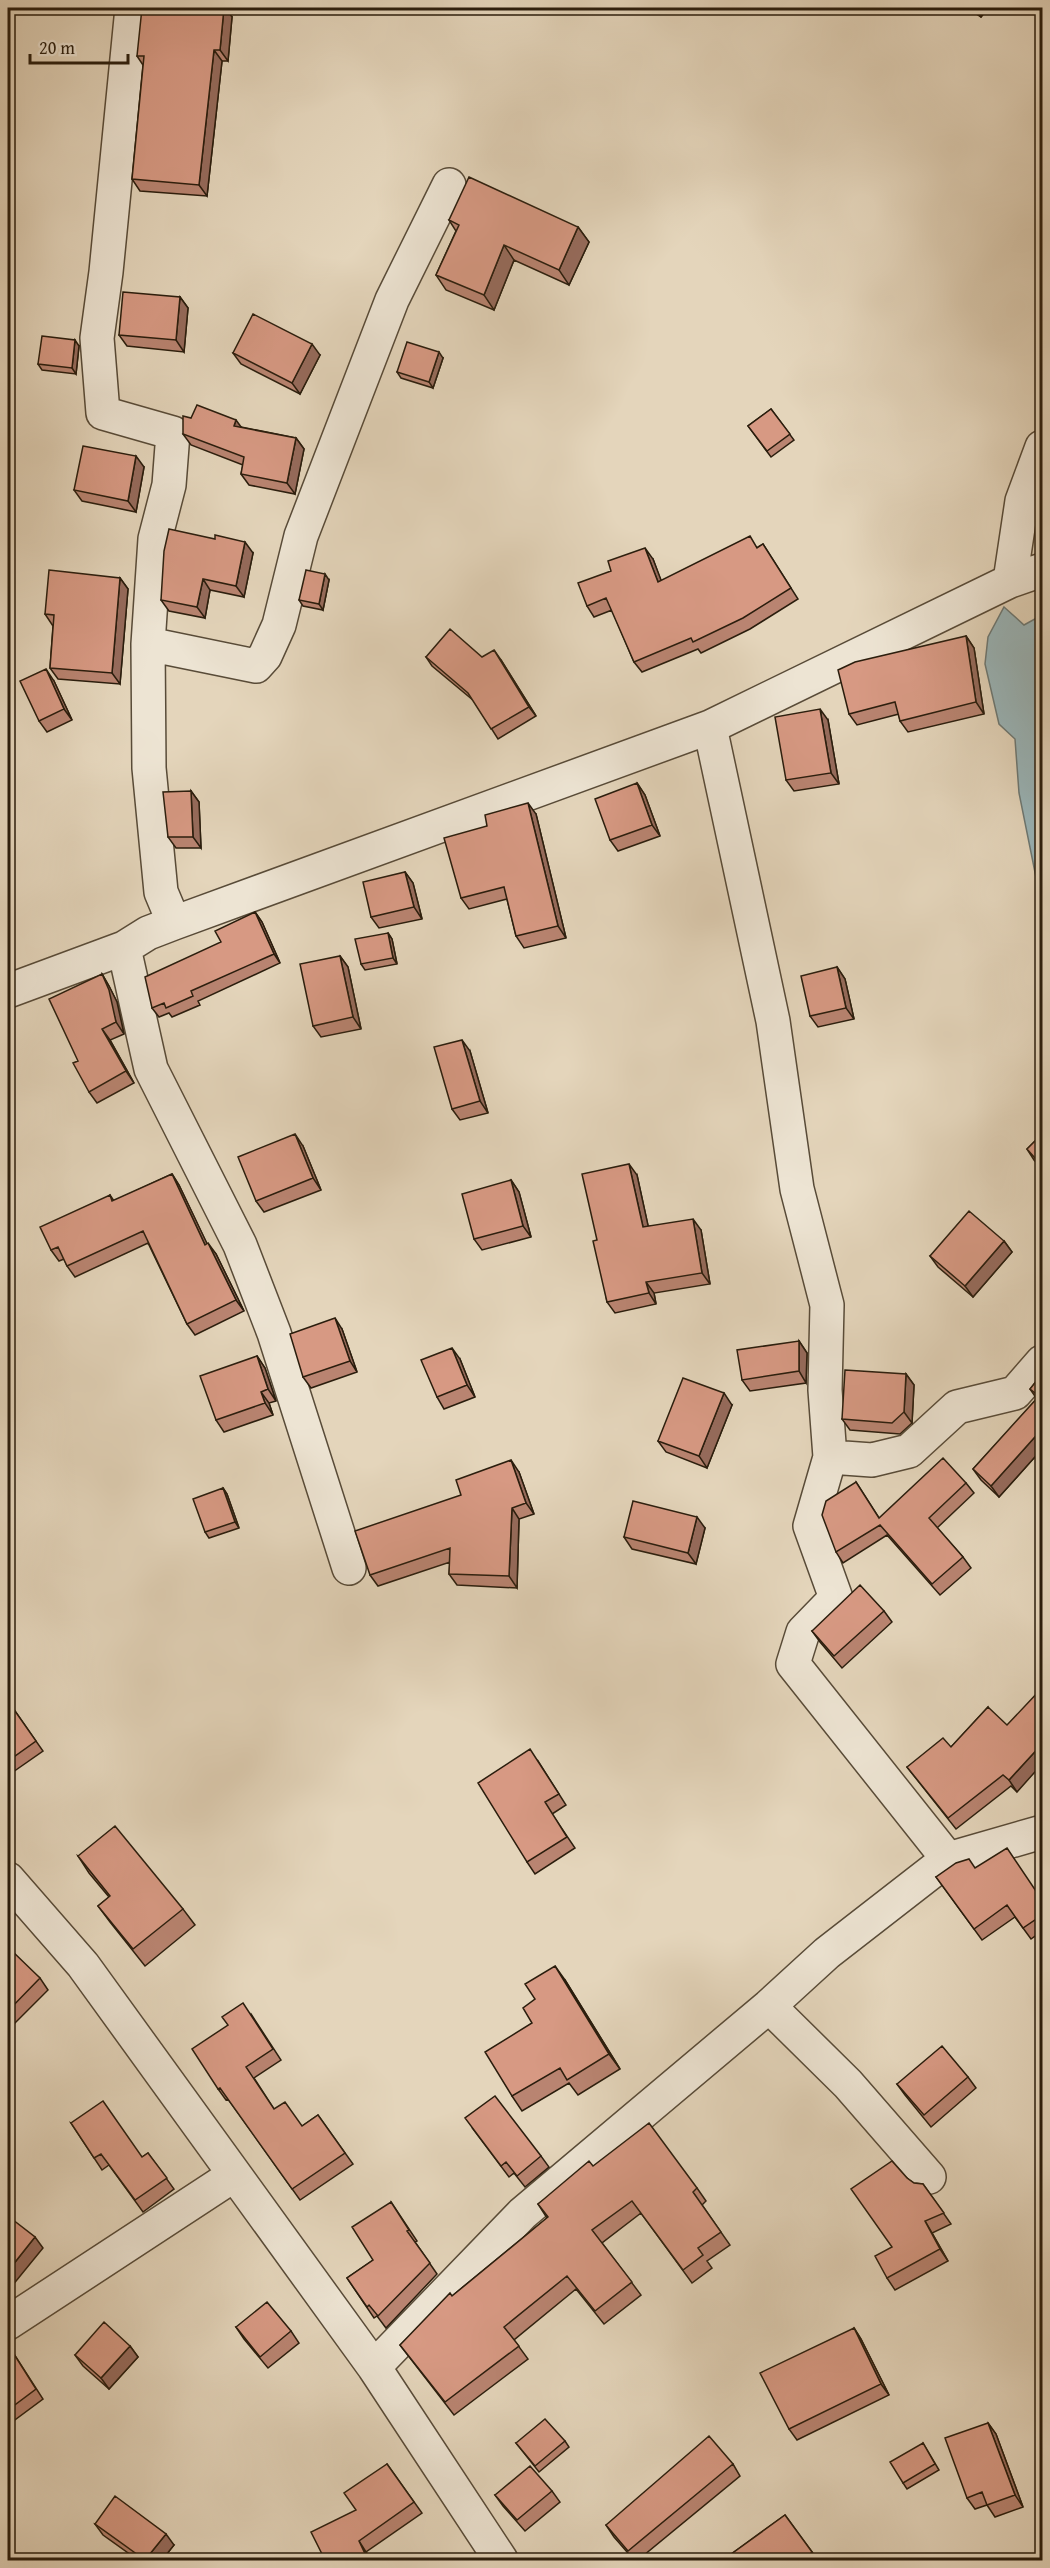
<svg xmlns="http://www.w3.org/2000/svg" width="1050" height="2568" viewBox="0 0 1050 2568" font-family="'Gentium Book Plus',serif">
	<style>
		.water { fill: #9ab6ba; stroke: #6d7975; stroke-width: 1.5 }
		.lines { fill: none; stroke-linecap: round; stroke-linejoin: round }
		.minor-casing { stroke: #584b38; stroke-width: 36 }
		.minor { stroke: #ede4d3; stroke-width: 33 }
		.wall { fill: #b98471; stroke: #2a1d0d; stroke-width: 1.5 }
		.shaded-wall { fill: #966b5c; stroke: #2a1d0d; stroke-width: 1.5 }
		.building { fill: #d79983; stroke: #2a1d0d; stroke-width: 1.5 }
	</style>
	<rect width="100%" height="100%" fill="#e4d5bb"/>
	<filter id="stains"><feTurbulence type="fractalNoise" baseFrequency=".00333" numOctaves="4"/><feColorMatrix values="0 0 0 0 .2 0 0 0 0 .09 0 0 0 0 .02 0 0 0 .5 -.17"/></filter>
	<radialGradient id="worn" r=".72"><stop offset=".6" stop-color="#630" stop-opacity="0"/><stop offset="1" stop-color="#630" stop-opacity=".3"/></radialGradient>
	<!-- water -->
	<path class="water" d="M1004 607 1024 625 1042 615V907L1019 793 1015 739 999 724 985 664 988 637Z"/>
	<g class="lines">
		<!-- minor casing -->
		<g class="minor-casing">
			<path id="minor" d="M132 8 106 272 97 338 103 413 173 433 169 485 155 539 148 644 149 768 161 892 174 923
				M1010 581 1022 501 1042 447
				M148 644 256 666 265 656 279 625 301 536 392 300 449 185
				M710 727 773 1021 797 1189 827 1305 825 1390 830 1457 810 1526 836 1598 803 1632 793 1664 948 1859
				M124 948 151 1069 240 1245 274 1333 349 1568
				M8 991 124 948 148 933 174 923 710 727 1010 581 1042 570
				M830 1457 872 1460 909 1451 957 1407 1015 1393 1042 1362
				M8 1879 83 1965 374 2367 501 2560
				M769 2006 848 2084 929 2177
				M8 2323 234 2175
				M374 2367 523 2213 769 2006 827 1953 948 1859 1042 1832"/>
		</g>
		<!-- minor -->
		<use href="#minor" class="minor"/>
	</g>
	<!-- wall -->
	<path class="wall" d="M967 8H988L981 17Z
		M232 17 228 61H222L207 196 140 191 132 179 143 65 137 56Z
		M449 220 578 227 589 242 569 285 514 260 494 310 446 290 436 275 456 231Z
		M180 297 188 308 184 352 127 346 119 335Z
		M79 346 76 374 42 370 38 364Z
		M233 353 320 355 300 394 241 364Z
		M443 358 433 388 401 378 397 372Z
		M771 409 794 440 771 457 748 426Z
		M241 427 296 438 304 449 295 494 249 485 241 474 243 465 191 445 183 434Z
		M144 467 136 512 82 501 74 490Z
		M763 544 798 599 750 629 701 653 698 649 642 672 634 662 612 610 594 617 587 606 653 559 661 581 758 547Z
		M253 553 244 597 210 590 205 618 169 611 161 600Z
		M120 578 128 589 120 684 58 679 50 668 53 626 45 614Z
		M329 580 323 610 303 606 299 600Z
		M966 636 974 648 984 714 908 732 900 721 899 714 857 725 849 714Z
		M426 657H482L501 660 536 716 498 739 474 701 432 666Z
		M54 681 72 720 47 732 39 721Z
		M828 720 839 784 794 791 786 780Z
		M637 783 645 795 660 836 618 851 610 840Z
		M191 791 199 802 201 848H176L168 837Z
		M536 814 566 938 524 948 516 936 507 899 469 909 461 898 487 826Z
		M405 872 413 883 422 919 379 928 371 917Z
		M255 912 262 922 280 963 198 1001 200 1005 172 1017 169 1013 159 1017 152 1008 221 942Z
		M388 933 392 939 397 964 365 970 361 964Z
		M340 956 348 967 361 1029 321 1037 313 1026Z
		M837 967 845 979 854 1019 818 1027 810 1016Z
		M102 974 109 986 117 1002 124 1034 110 1040 134 1083 97 1103 89 1092Z
		M470 1051 488 1113 460 1120 452 1109Z
		M8 1106 11 1113 8 1115Z
		M1042 1134V1169L1034 1160 1027 1149Z
		M303 1146 321 1190 264 1212 256 1201Z
		M172 1174 179 1185 207 1244 216 1254 244 1311 195 1335 187 1324 148 1243 75 1277 67 1266 64 1259 59 1261 51 1250 110 1195 114 1201Z
		M637 1175 648 1226 701 1230 710 1284 654 1293 656 1304 615 1313 607 1302 597 1240Z
		M511 1180 519 1192 531 1237 482 1250 474 1239Z
		M1004 1241 1012 1252 973 1297 938 1267 930 1256Z
		M342 1329 357 1372 311 1388 303 1377Z
		M799 1341 807 1353 806 1383 750 1391 742 1380Z
		M257 1356 265 1368 276 1401 269 1403 273 1415 224 1432 216 1420Z
		M460 1359 475 1397 444 1409 437 1397Z
		M906 1374 914 1385 912 1423 900 1434 850 1430 842 1419Z
		M1042 1374V1449L999 1497 981 1480 973 1469 1037 1399 1030 1389Z
		M732 1405 707 1468 666 1452 658 1441Z
		M519 1472 534 1514 519 1519 517 1588 457 1585 449 1574 450 1562 378 1586 370 1575 461 1495Z
		M856 1482 879 1518 966 1483 974 1493 937 1528 963 1557 971 1568 940 1595 887 1535 843 1563 836 1552Z
		M223 1488 227 1494 239 1528 209 1538 205 1532Z
		M705 1528 696 1564 632 1549 624 1537Z
		M884 1611 892 1622 842 1668 820 1642 812 1631Z
		M8 1690 13 1697 8 1701Z
		M8 1701 43 1751 13 1772 8 1764Z
		M988 1707 1017 1792 1011 1786 956 1829 907 1767 951 1747Z
		M538 1761 566 1805 552 1814 575 1848 535 1874 527 1862Z
		M78 1856 183 1909 195 1925 145 1966 110 1922 98 1906 109 1897 89 1873Z
		M975 1868 1042 1899V1931L1031 1939 1015 1917 982 1940 936 1877Z
		M8 1952 40 1978 48 1990 14 2024 8 2018Z
		M565 1980 620 2069 578 2095 569 2083 522 2111 512 2096 532 2023Z
		M251 2014 281 2060 254 2078 274 2109 302 2126 318 2115 353 2164 300 2200 228 2099 226 2100 218 2089Z
		M968 2077 976 2088 931 2127 905 2095 897 2084Z
		M71 2123 142 2157 148 2153 174 2189 143 2212 109 2165 102 2170Z
		M473 2129 541 2156 549 2167 525 2187 514 2173 509 2177Z
		M593 2166 697 2188 706 2201 702 2205 730 2245 707 2261 712 2268 692 2283 641 2213 602 2243 641 2295 604 2324 576 2289 514 2340 528 2359 454 2415 400 2345 452 2296 547 2218 538 2204Z
		M907 2178 914 2183 923 2184 951 2224 932 2233 948 2261 895 2290 887 2278 892 2247Z
		M391 2202 417 2241 415 2242 437 2274 386 2328 377 2316 374 2318 347 2278 373 2260Z
		M236 2327 291 2331 299 2343 268 2368 244 2339Z
		M854 2328 861 2339 889 2395 797 2440 789 2429Z
		M130 2346 138 2357 109 2389 83 2366 75 2355Z
		M12 2351 43 2399 8 2425V2354Z
		M988 2423 996 2434 1023 2507 995 2517 987 2505 975 2509 967 2498Z
		M565 2441 569 2447 539 2472 516 2443Z
		M923 2443 939 2470 907 2489 903 2483Z
		M387 2464 422 2513 366 2552 371 2560H325L356 2510Z
		M733 2464 740 2476 638 2560H634L614 2537 606 2525Z
		M552 2491 560 2502 525 2531 503 2506 495 2495Z
		M785 2515 818 2560H723Z
		M95 2524 174 2545 162 2560H138L103 2535Z"/>
	<!-- shaded-wall -->
	<path class="shaded-wall" d="M224 8H226L232 17 228 61 220 50Z
		M974 8H988L981 17Z
		M214 50 222 61 207 196 199 185Z
		M578 227 589 242 569 285 559 270Z
		M504 245 514 260 494 310 484 295Z
		M180 297 188 308 184 352 176 340Z
		M75 340 79 346 76 374 72 368Z
		M312 344 320 355 300 394 292 383Z
		M439 352 443 358 433 388 429 382Z
		M236 420 244 431 234 426Z
		M296 438 304 449 295 494 287 483Z
		M136 456 144 467 136 512 128 501Z
		M245 542 253 553 244 597 236 586Z
		M645 548 653 559 666 593 658 582Z
		M325 574 329 580 323 610 319 604Z
		M120 578 128 589 120 684 112 673Z
		M203 579 210 590 205 618 197 607Z
		M966 636 974 648 984 714 976 702Z
		M494 650 501 660 536 716 529 707Z
		M46 669 54 681 72 720 64 709Z
		M820 709 828 720 839 784 831 773Z
		M637 783 645 795 660 836 652 825Z
		M191 791 199 802 201 848 193 837Z
		M528 803 536 814 566 938 558 926Z
		M405 872 413 883 422 919 414 907Z
		M255 912 262 922 280 963 274 954Z
		M388 933 392 939 397 964 393 958Z
		M340 956 348 967 361 1029 353 1017Z
		M837 967 845 979 854 1019 846 1008Z
		M102 974 109 986 117 1002 124 1034 116 1022Z
		M102 1029 110 1040 134 1083 126 1071Z
		M462 1040 470 1051 488 1113 480 1101Z
		M295 1134 303 1146 321 1190 313 1178Z
		M629 1164 637 1175 651 1239 643 1227Z
		M172 1174 179 1185 213 1256 205 1245Z
		M511 1180 519 1192 531 1237 523 1226Z
		M693 1219 701 1230 710 1284 702 1273Z
		M1004 1241 1012 1252 973 1297 965 1286Z
		M208 1243 216 1254 244 1311 236 1300Z
		M646 1282 654 1293 656 1304 649 1293Z
		M335 1318 342 1329 357 1372 350 1361Z
		M799 1341 807 1353 806 1383 799 1371Z
		M452 1348 460 1359 475 1397 467 1385Z
		M257 1356 265 1368 276 1401 268 1389Z
		M906 1374 914 1385 912 1423 904 1412Z
		M261 1392 269 1403 273 1415 265 1403Z
		M724 1393 732 1405 707 1468 699 1456Z
		M1042 1429V1449L999 1497 991 1486Z
		M511 1460 519 1472 534 1514 526 1503Z
		M223 1488 227 1494 239 1528 235 1522Z
		M512 1508 519 1519 517 1588 509 1576Z
		M697 1517 705 1528 696 1564 688 1553Z
		M1042 1744V1764L1017 1792 1009 1780Z
		M555 1966 565 1980 620 2069 609 2054Z
		M925 2221 932 2233 948 2261 940 2249Z
		M35 2237 43 2248 12 2286 8 2280V2271Z
		M854 2328 861 2339 889 2395 881 2384Z
		M130 2346 138 2357 109 2389 101 2378Z
		M988 2423 996 2434 1023 2507 1015 2495Z
		M166 2534 174 2545 162 2560H145Z
		M359 2541 366 2552 371 2560H368Z"/>
	<!-- building -->
	<path class="building" d="M142 8H224L220 50H214L199 185 132 179 144 56H137Z
		M469 177 578 227 559 270 504 245 484 295 436 275 459 225 449 220Z
		M123 292 180 297 176 340 119 335Z
		M253 314 312 344 292 383 233 353Z
		M42 336 75 340 72 368 38 364Z
		M407 342 439 352 429 382 397 372Z
		M197 405 236 420 234 426 296 438 287 483 241 474 244 457 183 434V416L191 418Z
		M771 409 790 434 767 451 748 426Z
		M83 446 136 456 128 501 74 490Z
		M169 529 215 539V535L245 542 236 586 203 579 197 607 161 600 164 551Z
		M750 536 757 548 763 544 791 588 743 618 693 642 691 638 634 662 606 598 587 606 578 583 611 571 608 561 645 548 658 582Z
		M49 570 120 578 112 673 50 668 54 615 45 614Z
		M306 570 325 574 319 604 299 600Z
		M450 629 482 657 494 650 529 707 491 729 468 693 426 657Z
		M966 636 976 702 900 721 895 702 849 714 838 670 855 662Z
		M46 669 64 709 39 721 20 681Z
		M820 709 831 773 786 780 775 717Z
		M637 783 652 825 610 840 595 799Z
		M191 791 193 837H168L163 792Z
		M528 803 558 926 516 936 504 887 461 898 444 838 487 826 485 815Z
		M405 872 414 907 371 917 363 882Z
		M255 912 274 954 191 991 193 996 166 1008 164 1003 152 1008 145 977 221 942 215 931Z
		M388 933 393 958 361 964 355 939Z
		M340 956 353 1017 313 1026 300 964Z
		M837 967 846 1008 810 1016 801 976Z
		M102 974 109 990 116 1022 102 1029 126 1071 89 1092 73 1063 78 1061 49 999Z
		M462 1040 480 1101 452 1109 434 1047Z
		M295 1134 313 1178 256 1201 238 1157Z
		M1042 1134V1166L1027 1149Z
		M629 1164 643 1227 693 1219 702 1273 646 1282 649 1293 607 1302 593 1241 597 1240 582 1174Z
		M172 1174 205 1245 208 1243 236 1300 187 1324 143 1231 67 1266 58 1247 51 1250 40 1227 110 1195 112 1201Z
		M511 1180 523 1226 474 1239 462 1194Z
		M969 1211 1004 1241 965 1286 930 1256Z
		M335 1318 350 1361 303 1377 290 1334Z
		M799 1341V1371L742 1380 737 1350Z
		M452 1348 467 1385 437 1397 421 1360Z
		M257 1356 268 1389 261 1392 265 1403 216 1420 200 1376Z
		M845 1370 906 1374 904 1412 892 1423 842 1419Z
		M1042 1374V1429L991 1486 973 1469 1039 1396 1030 1389Z
		M683 1378 724 1393 699 1456 658 1441Z
		M943 1458 966 1483 929 1518 963 1557 932 1584 880 1525 836 1552 822 1515 826 1501 856 1482 879 1518Z
		M511 1460 526 1503 512 1508 509 1576 449 1574 450 1548 370 1575 355 1531 461 1495 456 1480Z
		M223 1488 235 1522 205 1532 193 1499Z
		M633 1501 697 1517 688 1553 624 1537Z
		M860 1585 884 1611 834 1656 812 1631Z
		M1042 1688V1744L1009 1780 1003 1775 948 1818 907 1767 943 1738 951 1747 988 1707 1007 1725Z
		M8 1701 36 1741 8 1761Z
		M530 1749 559 1794 545 1802 567 1837 527 1862 478 1783Z
		M115 1826 183 1909 133 1949 98 1906 110 1896 78 1856Z
		M1007 1848 1042 1900V1915L1023 1928 1007 1905 974 1929 936 1877 956 1863 969 1859 975 1868Z
		M10 1949 40 1978 8 2011V1952Z
		M555 1966 609 2054 567 2080 560 2068 512 2096 485 2052 532 2023 523 2008 535 1999 525 1984Z
		M243 2003 273 2049 246 2067 274 2109 285 2102 302 2126 318 2115 345 2153 292 2189 220 2088 218 2089 192 2049 228 2025 222 2017Z
		M942 2046 968 2077 924 2115 897 2084Z
		M495 2096 541 2156 517 2176 506 2162 501 2166 465 2118Z
		M103 2101 142 2157 148 2153 167 2178 135 2200 101 2154 94 2158 71 2123Z
		M649 2123 697 2188 693 2192 721 2232 698 2248 703 2255 683 2270 632 2201 592 2230 632 2282 595 2311 567 2276 504 2327 519 2346 445 2402 400 2345 450 2293 452 2296 548 2217 538 2204 589 2161 593 2166Z
		M892 2161 907 2178 914 2183 923 2184 944 2213 925 2221 940 2249 887 2278 875 2256 892 2247 851 2189Z
		M391 2202 409 2230 407 2231 430 2263 378 2316 369 2305 367 2307 347 2278 373 2260 352 2227Z
		M8 2216 35 2237 8 2271Z
		M267 2302 291 2331 260 2357 236 2327Z
		M104 2322 130 2346 101 2378 75 2355Z
		M854 2328 881 2384 789 2429 760 2373Z
		M12 2351 36 2389 8 2410V2354Z
		M545 2419 565 2441 535 2466 516 2443Z
		M988 2423 1015 2495 987 2505 982 2492 967 2498 945 2438Z
		M709 2436 733 2464 628 2551 606 2525Z
		M923 2443 935 2464 903 2483 890 2462Z
		M387 2464 414 2502 359 2541 368 2560H325L311 2532 356 2510 344 2493Z
		M530 2466 552 2491 517 2520 495 2495Z
		M115 2496 166 2534 145 2560 95 2524Z
		M785 2515 812 2552 805 2558 807 2560H723Z"/>
	<!-- margin -->
	<rect width="1050" height="2568" fill="none" stroke="#e4d5bb" stroke-width="30"/>
	<rect x="9" y="9" width="1032" height="2550" fill="none" stroke="#2a1d0d" stroke-width="3"/>
	<rect x="15" y="15" width="1020" height="2538" fill="none" stroke="#2a1d0d" stroke-width="1.5"/>
	<!-- scale -->
	<path d="M30 54v9h98v-9" fill="none" stroke="#2a1d0d" stroke-width="3"/>
	<text x="39" y="54" font-size="18" fill="#2a1d0d" stroke="#ede4d3" stroke-width="4.5" paint-order="stroke">20 m</text>
	<rect width="100%" height="100%" filter="url(#stains)"/>
	<rect width="100%" height="100%" fill="url(#worn)"/>
</svg>
